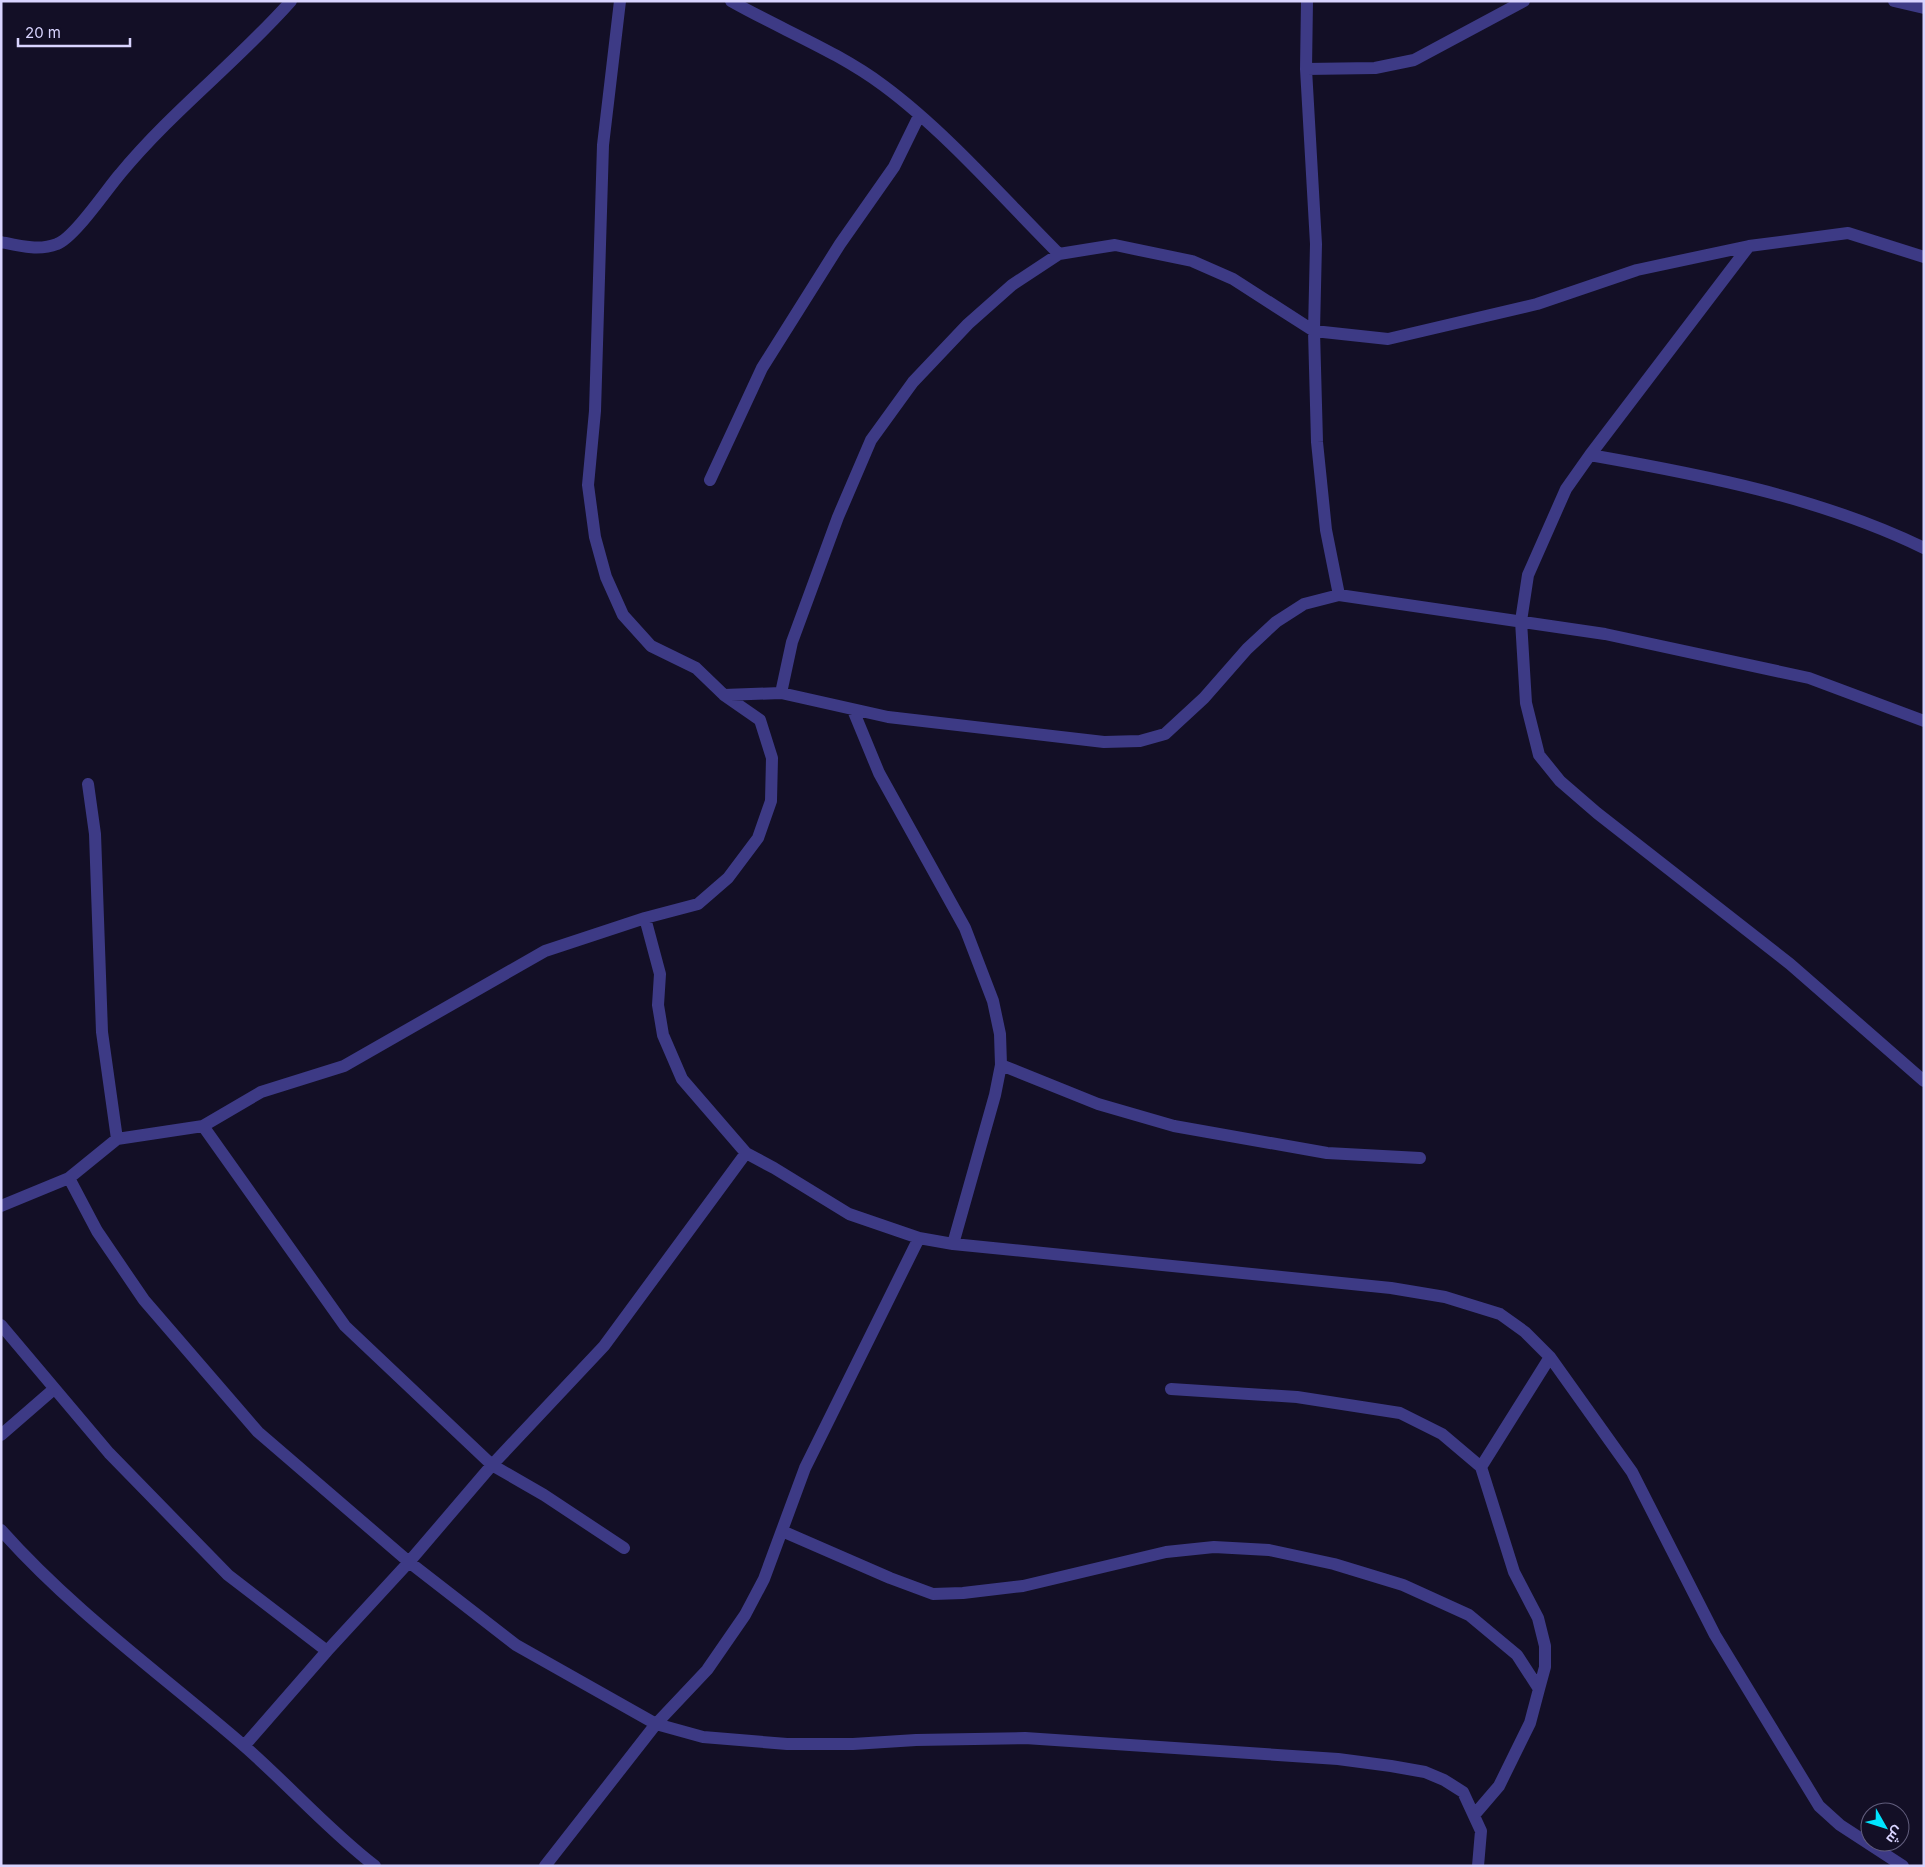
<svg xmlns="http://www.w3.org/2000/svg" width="1925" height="1867" viewBox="0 0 1925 1867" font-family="Inter,Cairo,sans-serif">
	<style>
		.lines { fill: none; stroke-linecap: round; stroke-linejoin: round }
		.minor { stroke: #3d3a85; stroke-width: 12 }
	</style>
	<rect width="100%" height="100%" fill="#130f26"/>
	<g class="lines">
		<!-- minor -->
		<path class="minor" d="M731 1C782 30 837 51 884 86 946 132 1004 199 1059 254
			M1307 1 1306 69 1316 244 1314 331 1317 442 1326 530 1339 595
			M1894 1 1924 8
			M1306 69 1375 68 1414 60 1524 1
			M1 242C20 246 39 251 57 244 74 238 107 189 120 174 172 111 237 62 291 1
			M1749 246 1590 455C1703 475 1819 497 1924 548
			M1590 455 1566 489 1528 575 1521 621 1526 703 1539 755 1560 781 1597 813 1790 964 1924 1081
			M710 480 762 368 840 244 894 167 919 116
			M781 693 792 642 838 517 871 440 913 382 968 324 1012 285 1059 254 1115 245 1192 261 1233 279 1314 331 1388 339 1537 304 1637 270 1749 246 1848 233 1924 257
			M724 695 781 693 888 717 1104 742 1140 741 1165 734 1204 698 1247 649 1276 622 1304 604 1339 595 1605 634 1809 678 1924 721
			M853 710 879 773 965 928 993 1001 1000 1034 1001 1065 995 1095 953 1244
			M88 784 95 834 102 1032 117 1139
			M645 918 660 974 658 1005 663 1035 682 1079 746 1153 774 1168 849 1214 919 1238 953 1244 1391 1288 1445 1297 1500 1314 1525 1332 1550 1357 1632 1472 1715 1635 1819 1806 1840 1825 1903 1866
			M1001 1065 1098 1104 1174 1126 1327 1153 1420 1158
			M203 1126 345 1326 492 1465 544 1495 624 1548
			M69 1178 97 1231 144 1300 258 1432 409 1562 516 1645 656 1724 703 1737 787 1744H853L916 1740 1025 1738 1338 1759 1391 1766 1425 1772 1444 1780 1463 1792 1481 1831 1478 1866
			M1 1206 69 1178 117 1139 203 1126 261 1092 344 1066 545 951 645 918 698 904 728 878 758 838 771 801 772 758 760 720 724 695 696 668 651 646 623 615 606 577 595 537 588 485 595 411 603 145 620 1
			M1 1325 109 1453 228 1575 327 1651
			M1171 1389 1297 1397 1400 1413 1442 1434 1481 1467 1550 1357
			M1 1435 54 1389
			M1481 1467 1514 1572 1538 1618 1545 1646V1667L1539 1689
			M1 1530C73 1611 161 1674 243 1745 288 1784 327 1829 375 1866
			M782 1531 890 1578 933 1594 963 1593 1023 1586 1166 1552 1214 1547 1269 1550 1334 1564 1403 1585 1469 1615 1517 1655 1539 1689 1530 1723 1499 1786 1475 1814
			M244 1746 327 1651 409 1562 492 1465 604 1346 746 1153
			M545 1866 656 1724 707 1670 745 1615 764 1579 805 1468 919 1238"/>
	</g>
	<!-- border -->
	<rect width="1925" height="1867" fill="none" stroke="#d9d4ff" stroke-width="5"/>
	<!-- north arrow -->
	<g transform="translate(1885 1827) rotate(129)"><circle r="24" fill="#130f26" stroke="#625e7d"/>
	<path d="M0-4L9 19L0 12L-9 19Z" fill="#00e5ff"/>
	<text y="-8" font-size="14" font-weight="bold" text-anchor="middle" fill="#d9d4ff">ش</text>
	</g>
	<!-- scale -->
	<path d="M18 38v8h112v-8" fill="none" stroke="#d9d4ff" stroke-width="2.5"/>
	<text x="25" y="38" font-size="15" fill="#d9d4ff" stroke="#130f26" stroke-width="4" paint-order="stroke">20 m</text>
</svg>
